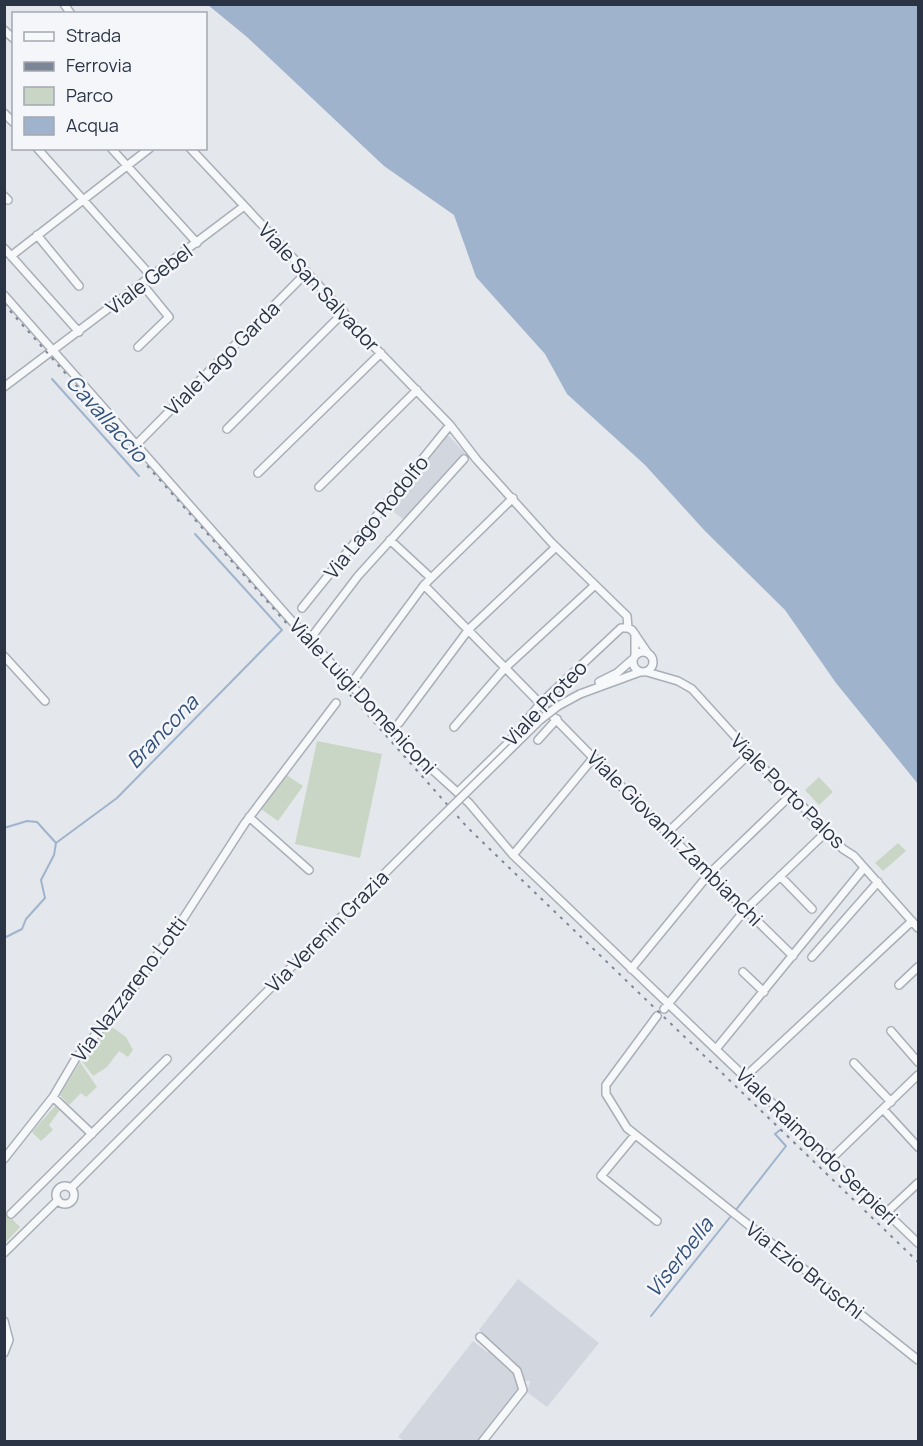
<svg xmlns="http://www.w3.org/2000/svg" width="923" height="1446" viewBox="0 0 923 1446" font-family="Manrope,sans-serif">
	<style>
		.built { fill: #d2d6de }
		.green { fill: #c9d6c5 }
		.water { fill: #9fb4cc }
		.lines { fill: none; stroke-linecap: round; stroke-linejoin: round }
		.stream { stroke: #9fb4cc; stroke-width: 2 }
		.minor-casing { stroke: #a9aeb7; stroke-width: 10 }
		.minor { stroke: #f7f8fa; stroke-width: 7 }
		.rail { stroke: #7d8696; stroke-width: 2; stroke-dasharray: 3 6; stroke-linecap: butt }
		.minor-bridge-casing { stroke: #a9aeb7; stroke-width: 10; stroke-linecap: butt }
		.minor-bridge { stroke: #f7f8fa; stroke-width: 7 }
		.labels { text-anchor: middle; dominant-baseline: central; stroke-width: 5; stroke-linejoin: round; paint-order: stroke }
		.street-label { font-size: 20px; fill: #2b3445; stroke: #f4f6f9 }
		.water-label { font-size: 21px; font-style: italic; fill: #34527a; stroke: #f4f6f9 }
	</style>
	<rect width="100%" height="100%" fill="#e4e7ec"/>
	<!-- built -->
	<path class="built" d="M447 434 465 453 404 520 389 508Z
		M518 1279 599 1343 547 1407 527 1392 530 1381H523V1372L479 1330Z
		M473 1341 487 1352 490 1350 512 1371 519 1389 477 1441H405L398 1437Z"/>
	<!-- green -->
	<path class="green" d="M317 741 382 754 360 858 295 844Z
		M285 774 303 786 278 821 261 809Z
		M819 777 833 792 819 805 805 790Z
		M898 843 906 851 883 871 875 863Z
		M109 1025 126 1037 133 1050 128 1057 119 1051 107 1067 93 1076 81 1060Z
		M80 1062 97 1087 86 1097 81 1093 69 1105 60 1095Z
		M55 1106 60 1110 49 1125 53 1130 41 1141 32 1132Z
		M4 1211 20 1227 5 1243H4Z"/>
	<!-- water -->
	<path class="water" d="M208 5H918V784L836 683 785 610 705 531 645 465 567 394 545 354 476 277 454 215 384 166 247 37Z"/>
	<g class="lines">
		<!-- stream -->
		<path class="stream" d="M52 379 139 476
			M4 828 27 821 37 822 56 843
			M56 843 117 798 282 630 195 534
			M4 938 22 929 26 919 45 898 41 880 54 855 56 843
			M4 966V969
			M735 1211 786 1146 775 1134 780 1130
			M651 1316 731 1216"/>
		<!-- minor casing -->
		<g class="minor-casing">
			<path id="minor" d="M64 4 71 14
				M4 30 14 39
				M4 113 14 123
				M37 148 152 277
				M111 148 197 243
				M190 148 339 307 358 330 450 425 477 460 551 542 627 616 628 628
				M4 196 8 200
				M37 235 79 286
				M4 248 79 332
				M11 256 150 148
				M4 295 291 620 413 752 469 803 513 855 918 1243
				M138 347 169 317 142 284
				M4 387 243 207
				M227 429 344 312
				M136 445 307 272
				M258 473 381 353
				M319 487 417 390
				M390 540 431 578
				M424 585 667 833 793 956
				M302 608 450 425
				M628 628 632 630 647 652
				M310 639 358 576 464 459
				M633 662a10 10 0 1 1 20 0a10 10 0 1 1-20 0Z
				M4 656 45 701
				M635 656V634
				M647 672 678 681 692 689 779 785 788 791 843 849 854 856 918 928
				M599 682 617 673 633 659
				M351 684 424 585 513 498
				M580 694 640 672
				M399 723 469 629 556 547
				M454 727 505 668 595 585
				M538 740 557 719
				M458 792 507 744 541 703 621 628H628
				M249 817 309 870
				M667 833 744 759
				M513 855 594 757
				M780 876 812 909
				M812 957 878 882
				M631 969 709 874 791 795
				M743 972 764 992
				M899 985 918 967
				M664 1009 745 910 821 837
				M657 1016 606 1085V1094L627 1128 918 1360
				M891 1031 918 1062
				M716 1049 864 868
				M854 1063 891 1102
				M745 1077 912 921
				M53 1097 92 1134
				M883 1109 918 1147
				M635 1135 601 1176 657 1221
				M4 1159 53 1097 76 1058 127 997 181 922 245 823 336 703
				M831 1159 918 1075
				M56 1195a9 9 0 1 1 18 0a9 9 0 1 1-18 0Z
				M71 1188 426 832
				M887 1212 918 1183
				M11 1214 167 1059
				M4 1253 58 1200
				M4 1321 9 1340 4 1353
				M480 1337 517 1371 523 1390 482 1442"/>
		</g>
		<!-- minor -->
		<use href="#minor" class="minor"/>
		<!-- rail -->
		<path class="rail" d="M4 304 467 827 918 1262"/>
		<!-- minor-bridge casing -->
		<g class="minor-bridge-casing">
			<path id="minor-bridge" d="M426 832 540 720 558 706 580 694"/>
		</g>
		<!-- minor-bridge -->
		<use href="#minor-bridge" class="minor-bridge"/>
	</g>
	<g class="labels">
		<!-- street labels -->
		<g class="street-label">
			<text transform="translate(149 279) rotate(-37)">Viale Gebel</text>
			<text transform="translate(319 287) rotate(47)">Viale San Salvador</text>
			<text transform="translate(222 358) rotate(-45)">Viale Lago Garda</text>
			<text transform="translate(376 517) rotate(-51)">Via Lago Rodolfo</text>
			<text transform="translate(363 696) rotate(47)">Viale Luigi Domeniconi</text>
			<text transform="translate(545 703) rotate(-46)">Viale Proteo</text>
			<text transform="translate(788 791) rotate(45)">Viale Porto Palos</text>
			<text transform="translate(675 838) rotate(45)">Viale Giovanni Zambianchi</text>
			<text transform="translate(327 931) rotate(-45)">Via Verenin Grazia</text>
			<text transform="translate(129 989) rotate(-53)">Via Nazzareno Lotti</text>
			<text transform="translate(817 1146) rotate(44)">Viale Raimondo Serpieri</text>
			<text transform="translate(805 1270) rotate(38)">Via Ezio Bruschi</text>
		</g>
		<!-- water labels -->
		<g class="water-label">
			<text transform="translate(107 418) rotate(48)">Cavallaccio</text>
			<text transform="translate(162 731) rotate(-46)">Brancona</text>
			<text transform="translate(679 1257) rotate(-52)">Viserbella</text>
		</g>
	</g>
	<!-- border -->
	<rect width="923" height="1446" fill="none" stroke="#2b3445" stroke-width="12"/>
	<!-- legend -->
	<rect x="12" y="12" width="195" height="138" fill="#f4f6f9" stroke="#a4a8b1" stroke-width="1.5"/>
	<rect x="24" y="32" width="30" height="9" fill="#f7f8fa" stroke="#a4a8b1" stroke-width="1.5"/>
	<text x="66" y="42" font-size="18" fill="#2b3445">Strada</text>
	<rect x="24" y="62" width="30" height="9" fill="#7d8696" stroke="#a4a8b1" stroke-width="1.5"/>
	<text x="66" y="72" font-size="18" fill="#2b3445">Ferrovia</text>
	<rect x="24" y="87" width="30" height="18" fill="#c9d6c5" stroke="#a4a8b1" stroke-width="1.5"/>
	<text x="66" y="102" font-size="18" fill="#2b3445">Parco</text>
	<rect x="24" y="117" width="30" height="18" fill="#9fb4cc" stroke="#a4a8b1" stroke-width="1.5"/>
	<text x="66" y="132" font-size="18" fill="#2b3445">Acqua</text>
</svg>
